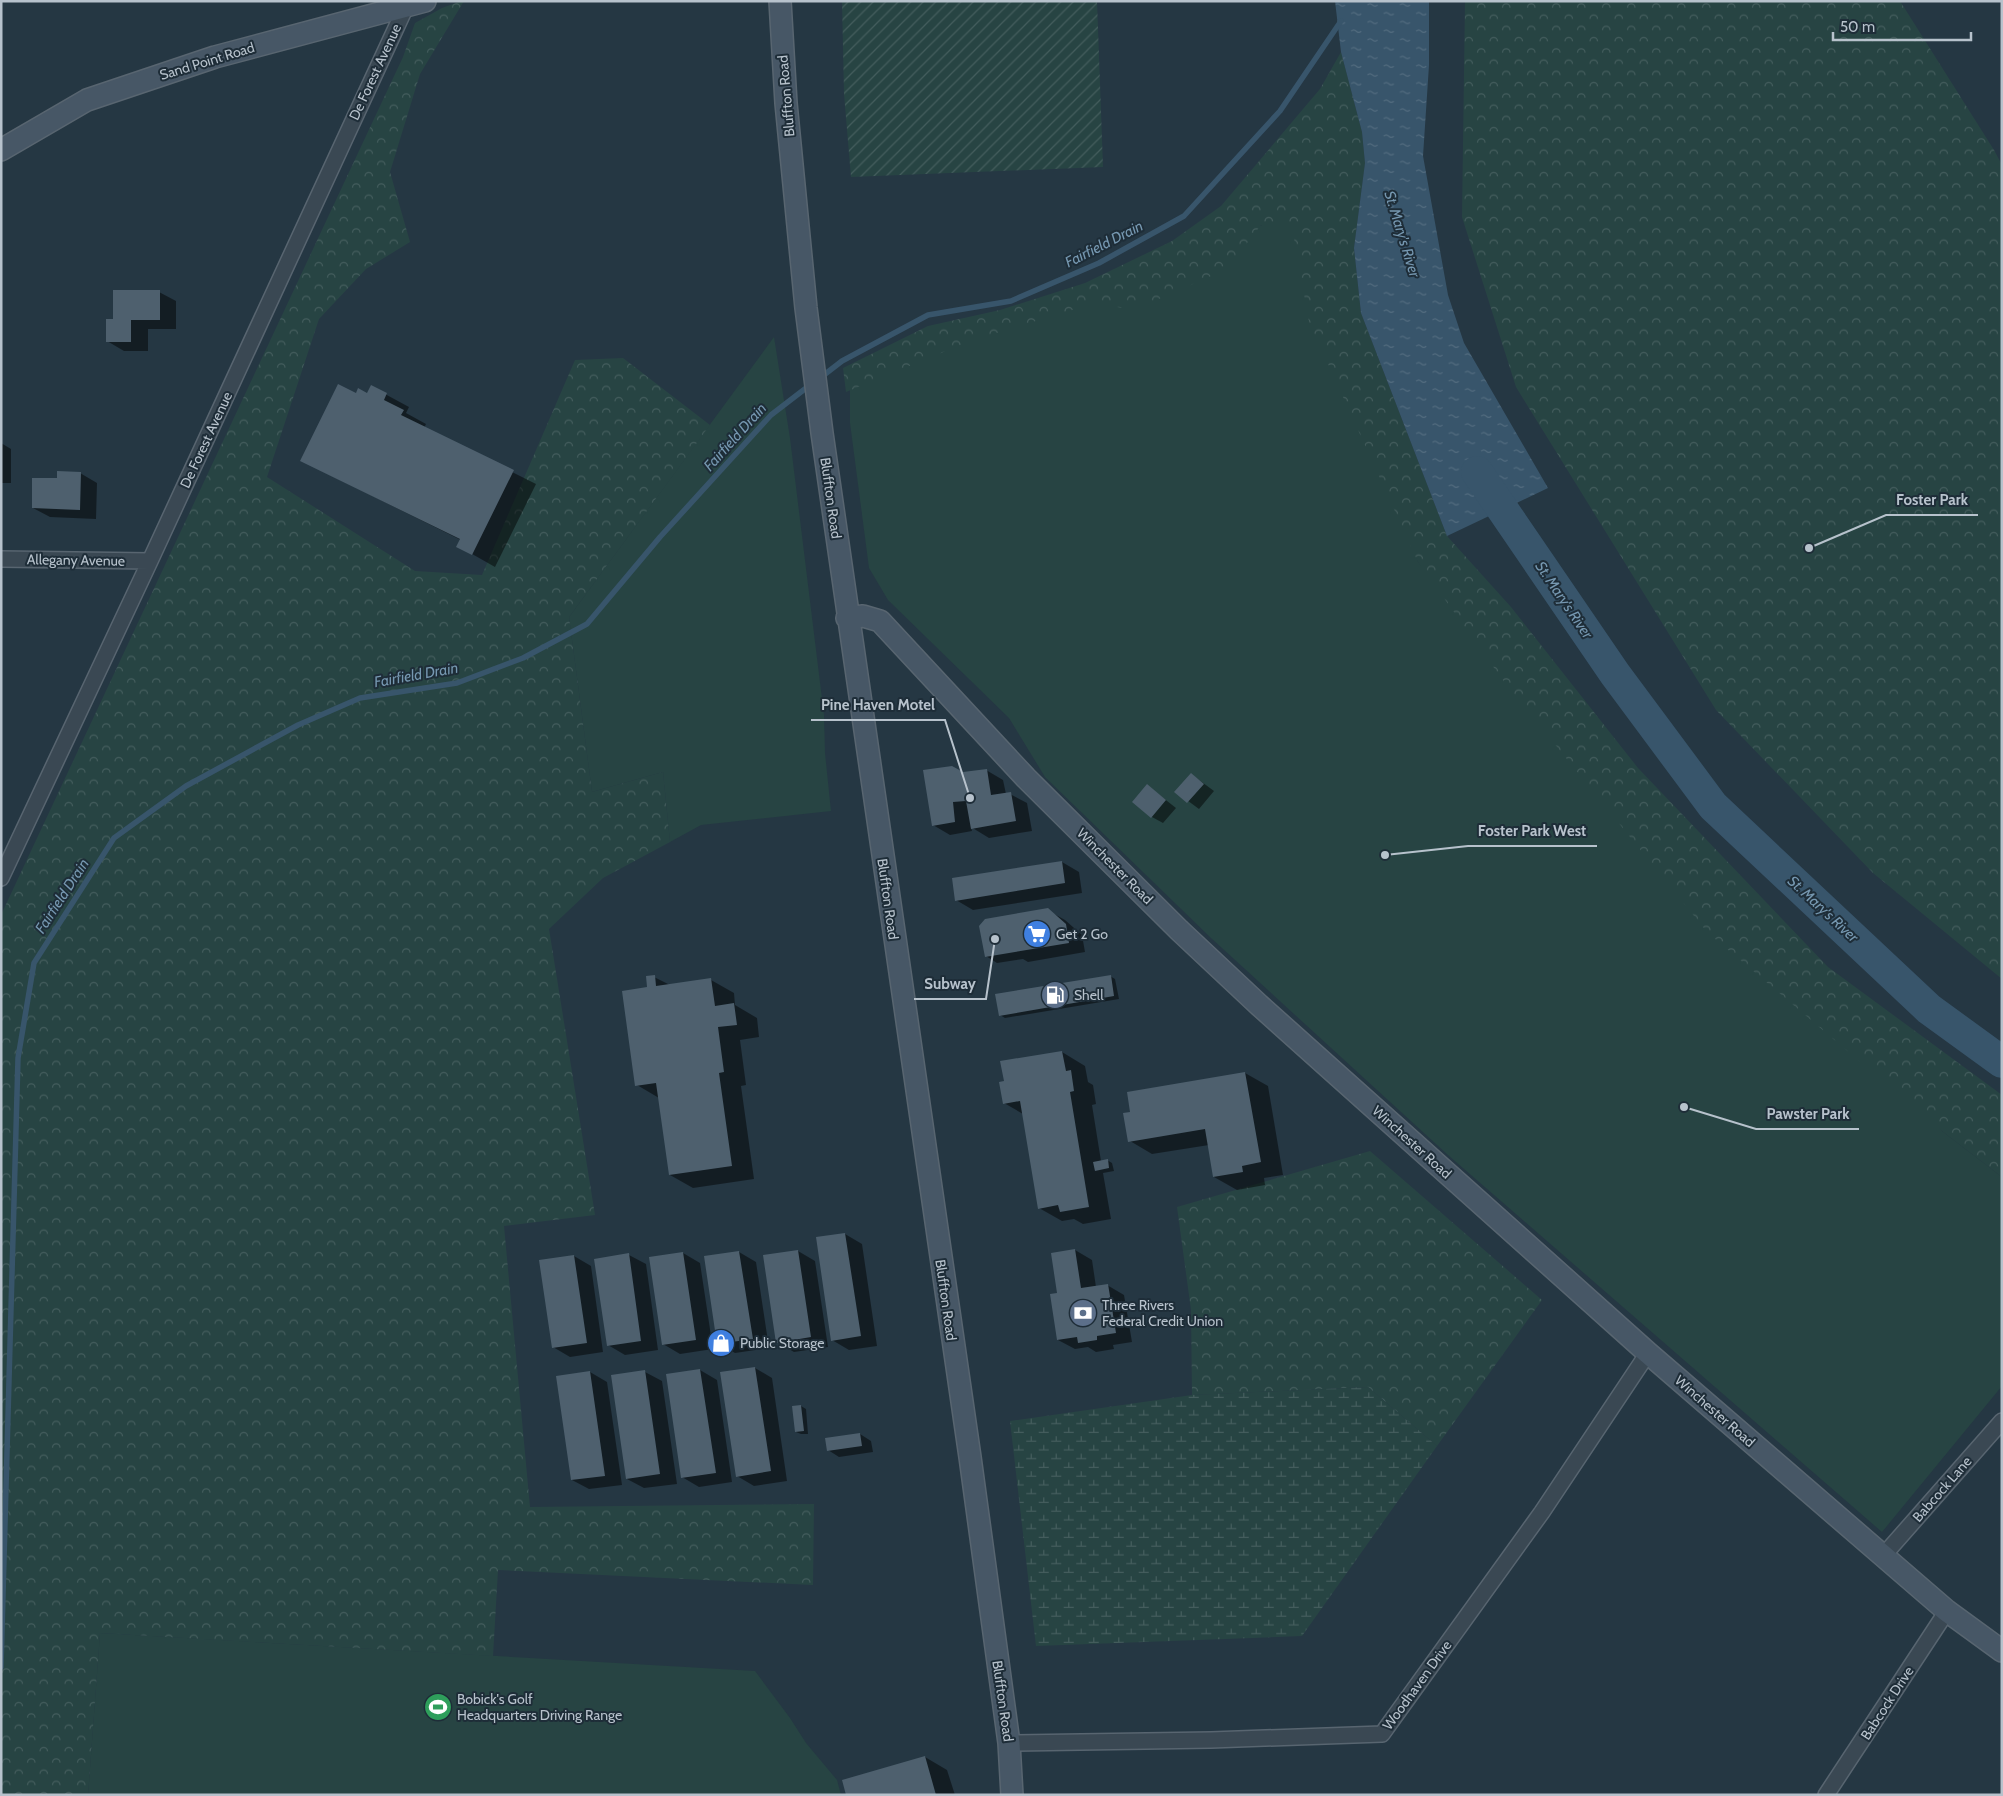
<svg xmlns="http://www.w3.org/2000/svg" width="2003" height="1796" viewBox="0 0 2003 1796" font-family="Cabin,sans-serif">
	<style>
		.green { fill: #274443 }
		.forest { fill: url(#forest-crowns) }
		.wetland { fill: url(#wetland-marsh) }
		.garden { fill: url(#garden-furrows) }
		.water { fill: url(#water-ripples) }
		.shadow { fill: #0007 }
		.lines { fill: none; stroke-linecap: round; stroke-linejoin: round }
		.stream { stroke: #38556b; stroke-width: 5.5 }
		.river { stroke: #38556b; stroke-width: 32 }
		.building { fill: #4e606e }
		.street-casing { stroke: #586570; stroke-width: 18 }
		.secondary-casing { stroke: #586570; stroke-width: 24 }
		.street { stroke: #3a4853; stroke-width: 15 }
		.secondary { stroke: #475766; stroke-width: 21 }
		.labels { text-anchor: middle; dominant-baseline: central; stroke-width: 4; stroke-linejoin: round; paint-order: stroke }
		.street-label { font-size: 14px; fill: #b7c2cc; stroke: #1e2d38 }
		.poi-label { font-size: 14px; fill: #b7c2cc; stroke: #1e2d38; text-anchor: start }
		.water-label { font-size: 15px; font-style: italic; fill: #7698b1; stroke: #1e2d38 }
		.leader { fill: none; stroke: #b7c2cc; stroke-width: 2 }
		.callout-dot { fill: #b7c2cc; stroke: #1e2d38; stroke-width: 2 }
		.callout-label { font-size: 15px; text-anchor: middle; font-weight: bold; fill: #b7c2cc; stroke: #1e2d38; stroke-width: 4; stroke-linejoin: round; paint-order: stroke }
	</style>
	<defs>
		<pattern id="forest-crowns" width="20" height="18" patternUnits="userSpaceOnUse" patternTransform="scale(1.25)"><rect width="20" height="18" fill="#274443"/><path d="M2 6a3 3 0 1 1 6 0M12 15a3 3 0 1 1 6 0" fill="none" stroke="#445d5d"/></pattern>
		<pattern id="wetland-marsh" width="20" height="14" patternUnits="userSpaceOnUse" patternTransform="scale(1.25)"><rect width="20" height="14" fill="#274443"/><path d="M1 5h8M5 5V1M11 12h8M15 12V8" fill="none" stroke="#445d5d"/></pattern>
		<pattern id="garden-furrows" width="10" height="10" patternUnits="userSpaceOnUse" patternTransform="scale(1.25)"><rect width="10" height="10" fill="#274443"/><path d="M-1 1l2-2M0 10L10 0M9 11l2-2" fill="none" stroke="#445d5d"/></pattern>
		<pattern id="water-ripples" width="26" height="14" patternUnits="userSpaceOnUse" patternTransform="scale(1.25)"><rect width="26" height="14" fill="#38556b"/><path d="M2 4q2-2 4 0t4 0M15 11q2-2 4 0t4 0" fill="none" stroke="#536c7f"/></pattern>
	</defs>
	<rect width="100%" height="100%" fill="#253743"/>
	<!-- green -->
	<path class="green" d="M1302 211 1418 562 1942 1131 2002 1177V1386L1882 1532 1448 1155 1211 938 1045 777 1009 718 888 600 869 568 850 423V378L1124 274Z
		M774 337 790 438 824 715 825 753 831 811 701 825 670 842 663 772 592 792 569 617Z
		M100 1633 755 1671 790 1718 806 1743 837 1780 841 1795H88Z"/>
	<!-- forest -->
	<path class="forest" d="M461 1H464L420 74 390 172 410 242 366 269 319 319 267 477 415 571 482 575 575 360 623 358 710 425 569 617 592 792 663 772 670 842 603 878 549 929 595 1215 504 1226 530 1507 814 1504 813 1585 498 1570 493 1656 100 1633 88 1795H1V915L403 57 415 23 442 8Z
		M1465 1H1900L1994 150 2002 165V979L1873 873 1716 710 1516 387 1462 217Z
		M1341 52 1362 132 1365 163 1354 248 1361 313 1447 536 1511 607 1638 768 1828 967 2002 1095V1177L1942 1131 1707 932 1502 679 1418 562 1309 322 1292 227 1261 225 1227 269 1134 310 1095 303 970 341 846 392 843 368 928 326 1000 310 1085 283 1172 241 1221 206 1320 89Z
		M1370 1151 1542 1300 1437 1446 1368 1387 1192 1395 1191 1310 1177 1207Z"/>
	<!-- wetland -->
	<path class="wetland" d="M1368 1387 1437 1446 1302 1636 1036 1646 1010 1421 1192 1395Z"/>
	<!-- garden -->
	<path class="garden" d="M842 1H1097L1103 167 851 177 844 94Z"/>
	<!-- water -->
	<path class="water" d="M1335 1H1429V65L1423 156 1448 295 1464 343 1548 488 1447 536 1361 313 1354 248 1365 163 1362 132 1341 52Z"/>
	<!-- shadow -->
	<path class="shadow" d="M159 292 176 301V329H148V351H124L107 341 114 320Z
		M372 387 409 407 406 413 426 424 424 428 536 484 495 567 458 546 461 540 302 461 356 395 368 394Z
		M1 443 11 449V483H1Z
		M80 473 97 483 96 519 50 517 33 508 58 479Z
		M986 770 1003 780 1006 794H1010L1027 803 1032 831 989 838 971 827 972 831 950 835 933 825 963 774Z
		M1191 774 1214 791 1199 809 1176 792Z
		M1148 786 1176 808 1163 823 1152 817Z
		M1062 862 1079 872 1082 893 973 910 956 900Z
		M1047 910 1065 920 1082 935 1085 952 1028 962 1023 959 997 963 986 956Z
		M1110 976 1115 979 1119 999 1005 1018 1000 1015Z
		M654 977 670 985 711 980 734 993 735 1005 757 1018 759 1037 740 1040 746 1085 741 1086 754 1179 693 1188 670 1175 659 1098 637 1085 649 988Z
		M1062 1052 1085 1066 1088 1082 1093 1085 1096 1104 1092 1105 1101 1161 1107 1160 1112 1163 1114 1171 1103 1173 1111 1219 1083 1224 1074 1219 1062 1221 1039 1208 1023 1114 1004 1103Z
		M1245 1073 1268 1086 1283 1175 1264 1178 1265 1185 1237 1190 1214 1177 1209 1145 1152 1154 1130 1141Z
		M845 1234 862 1244 877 1346 849 1350 832 1340Z
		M1075 1250 1092 1260 1096 1287 1107 1285 1124 1295 1132 1342 1113 1345 1114 1349 1096 1352 1088 1347 1075 1349 1058 1340 1059 1294Z
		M798 1251 815 1261 828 1347 794 1352 777 1342 765 1256Z
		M739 1252 756 1262 769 1348 735 1353 718 1343Z
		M683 1253 700 1263 713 1349 680 1354 663 1344Z
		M629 1255 646 1264 658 1350 625 1355 608 1345Z
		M574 1256 591 1266 603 1352 570 1357 553 1347Z
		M755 1368 772 1378 787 1481 754 1486 737 1476Z
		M700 1370 717 1380 732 1482 699 1487 682 1477Z
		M590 1372 607 1382 622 1485 589 1489 572 1480Z
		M645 1372 662 1381 677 1484 644 1488 627 1479Z
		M801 1406 806 1409 808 1434H801L796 1432Z
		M860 1434 871 1441 873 1452 839 1457 828 1450Z
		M925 1757 947 1770 955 1795H847Z"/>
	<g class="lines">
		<!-- stream -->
		<path class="stream" d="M820 378 842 361 928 315 1011 301 1099 263 1184 216 1280 111 1341 21
			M1 1667 18 1058 34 963 114 838 186 786 298 725 360 698 457 683 523 658 587 624 660 537 771 415 810 385"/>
		<!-- river -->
		<path class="river" d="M1477 472 1615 674 1713 806 1929 1009 2002 1062"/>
	</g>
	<!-- building -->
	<path class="building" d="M113 290H160V320H131V342H106V319H113Z
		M338 384 356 393 358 388 367 393 371 385 387 393 384 400 404 410 401 415 514 470 472 555 456 547 460 539 300 461Z
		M57 471 81 472 80 510 32 508V478H57Z
		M952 766 963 772 987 769 991 795 1011 792 1016 821 971 829 966 801 953 802 955 822 932 826 923 770Z
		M1191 773 1204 784 1187 803 1174 792Z
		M1147 784 1166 800 1151 818 1132 802Z
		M1062 861 1065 883 955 901 952 878Z
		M1048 908 1066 924 1069 943 985 957 979 926 985 919Z
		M655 975 656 986 711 978 715 1006 734 1003 737 1025 718 1027 724 1072 719 1073 732 1166 669 1175 656 1083 635 1086 622 991 647 987 646 976Z
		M1111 975 1114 996 999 1016 995 994Z
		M1062 1051 1066 1071 1071 1070 1074 1091 1070 1092 1089 1207 1060 1212 1058 1205 1038 1209 1020 1101 1003 1104 999 1082 1004 1081 1000 1061Z
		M1245 1072 1261 1162 1242 1166 1243 1172 1213 1177 1205 1129 1128 1142 1123 1113 1130 1112 1127 1092Z
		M1108 1159 1109 1168 1095 1171 1093 1162Z
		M845 1233 861 1336 831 1341 816 1237Z
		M1075 1249 1081 1288 1108 1284 1116 1333 1097 1336V1340L1078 1343 1077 1337 1057 1340 1050 1294 1057 1293 1051 1253Z
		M798 1250 811 1337 776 1343 763 1255Z
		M739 1251 753 1339 717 1344 704 1256Z
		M683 1252 696 1340 662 1345 649 1257Z
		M629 1253 641 1341 607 1346 594 1259Z
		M574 1255 587 1343 552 1348 539 1260Z
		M755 1367 771 1471 736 1477 720 1372Z
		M700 1369 716 1473 681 1478 666 1374Z
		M645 1370 660 1474 626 1479 611 1375Z
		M590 1371 605 1476 571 1480 556 1376Z
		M801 1405 804 1431 795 1432 792 1406Z
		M860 1433 862 1446 827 1451 825 1438Z
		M925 1756 936 1795H846L842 1780Z"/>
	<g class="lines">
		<!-- street casing -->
		<g class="street-casing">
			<path id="street" d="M1 559 150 561
				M1 878 150 561 408 2
				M1883 1556 2002 1421
				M1009 1743 1211 1740 1382 1734 1542 1512 1648 1353
				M1826 1795 1947 1611"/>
		</g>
		<!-- secondary casing -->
		<g class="secondary-casing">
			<path id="secondary" d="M780 1 786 103 806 308 822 433 970 1457 1009 1743 1012 1795
				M1 150 87 100 215 57 425 1
				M847 618 863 616 880 621 1026 778 1179 930 1259 1005 1648 1353 1947 1611 2002 1651"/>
		</g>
		<!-- street -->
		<use href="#street" class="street"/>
		<!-- secondary -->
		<use href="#secondary" class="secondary"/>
	</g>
	<!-- icons -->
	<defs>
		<g id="supermarket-disc" transform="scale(1.4375)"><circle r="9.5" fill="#3f7fe0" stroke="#1e2d38"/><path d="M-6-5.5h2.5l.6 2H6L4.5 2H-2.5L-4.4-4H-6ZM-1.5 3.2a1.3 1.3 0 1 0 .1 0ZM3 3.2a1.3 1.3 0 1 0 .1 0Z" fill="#fff"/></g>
		<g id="fuel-disc" transform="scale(1.4375)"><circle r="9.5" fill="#5c6f8a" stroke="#1e2d38"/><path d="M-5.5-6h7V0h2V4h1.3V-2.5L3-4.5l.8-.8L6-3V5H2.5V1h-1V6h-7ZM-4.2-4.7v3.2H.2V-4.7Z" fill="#fff"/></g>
		<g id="bank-disc" transform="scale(1.4375)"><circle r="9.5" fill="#5c6f8a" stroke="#1e2d38"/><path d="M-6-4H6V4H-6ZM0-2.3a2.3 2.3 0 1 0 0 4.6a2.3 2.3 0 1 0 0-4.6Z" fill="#fff"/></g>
		<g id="shop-disc" transform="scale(1.4375)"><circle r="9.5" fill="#3f7fe0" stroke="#1e2d38"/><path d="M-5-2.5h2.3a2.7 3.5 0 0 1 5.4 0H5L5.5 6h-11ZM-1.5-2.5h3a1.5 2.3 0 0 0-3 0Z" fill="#fff"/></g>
		<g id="stadium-disc" transform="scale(1.4375)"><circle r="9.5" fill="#2e9e5b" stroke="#1e2d38"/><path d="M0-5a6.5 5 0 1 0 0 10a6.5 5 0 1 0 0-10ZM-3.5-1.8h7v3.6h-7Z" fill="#fff"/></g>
	</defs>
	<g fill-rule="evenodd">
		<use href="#supermarket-disc" x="1037" y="934"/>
		<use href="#fuel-disc" x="1055" y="995"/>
		<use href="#bank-disc" x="1083" y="1313"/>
		<use href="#shop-disc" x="721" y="1343"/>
		<use href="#stadium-disc" x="438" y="1707"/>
	</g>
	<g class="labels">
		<!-- street labels -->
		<g class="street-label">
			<text transform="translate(207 61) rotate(-17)">Sand Point Road</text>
			<text transform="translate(375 72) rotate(-65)">De Forest Avenue</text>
			<text transform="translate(786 96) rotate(-95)">Bluffton Road</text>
			<text transform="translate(206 440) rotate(-65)">De Forest Avenue</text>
			<text transform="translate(831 498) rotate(82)">Bluffton Road</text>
			<text transform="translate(76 560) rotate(1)">Allegany Avenue</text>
			<text transform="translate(1115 866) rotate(45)">Winchester Road</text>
			<text transform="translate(888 899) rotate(82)">Bluffton Road</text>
			<text transform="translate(1412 1142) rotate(42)">Winchester Road</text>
			<text transform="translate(946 1300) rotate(82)">Bluffton Road</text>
			<text transform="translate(1715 1411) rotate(41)">Winchester Road</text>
			<text transform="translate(1942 1489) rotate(-49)">Babcock Lane</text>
			<text transform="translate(1417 1685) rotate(-54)">Woodhaven Drive</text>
			<text transform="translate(1003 1701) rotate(82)">Bluffton Road</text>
			<text transform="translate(1887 1703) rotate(-57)">Babcock Drive</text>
		</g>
		<!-- poi labels -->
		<g class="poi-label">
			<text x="1056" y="934">Get 2 Go</text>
			<text x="1074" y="995">Shell</text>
			<text x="1102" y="1305">Three Rivers<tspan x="1102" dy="16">Federal Credit Union</tspan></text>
			<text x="740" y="1343">Public Storage</text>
			<text x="457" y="1699">Bobick's Golf<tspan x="457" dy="16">Headquarters Driving Range</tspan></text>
		</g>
		<!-- water labels -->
		<g class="water-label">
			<text transform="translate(1402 234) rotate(73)">St. Mary's River</text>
			<text transform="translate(1104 244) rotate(-27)">Fairfield Drain</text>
			<text transform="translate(735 437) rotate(-48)">Fairfield Drain</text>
			<text transform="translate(1564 600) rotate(56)">St. Mary's River</text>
			<text transform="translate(416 675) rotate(-10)">Fairfield Drain</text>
			<text transform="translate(62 896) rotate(-57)">Fairfield Drain</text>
			<text transform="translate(1823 909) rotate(43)">St. Mary's River</text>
		</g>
	</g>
	<!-- callouts -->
	<path class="leader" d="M1809 548L1886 515H1978M970 798L945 720H811M1385 855L1468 846H1597M995 939L986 999H914M1684 1107L1756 1129H1859"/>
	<g class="callout-dot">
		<circle cx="1809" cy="548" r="5"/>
		<circle cx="970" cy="798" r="5"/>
		<circle cx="1385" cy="855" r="5"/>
		<circle cx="995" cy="939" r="5"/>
		<circle cx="1684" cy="1107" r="5"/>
	</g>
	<g class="callout-label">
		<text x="1932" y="505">Foster Park</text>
		<text x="878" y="710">Pine Haven Motel</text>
		<text x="1532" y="836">Foster Park West</text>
		<text x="950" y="989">Subway</text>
		<text x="1808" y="1119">Pawster Park</text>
	</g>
	<!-- border -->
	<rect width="2003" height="1796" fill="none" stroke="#b7c2cc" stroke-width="5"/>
	<!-- scale -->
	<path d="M1833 32v8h138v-8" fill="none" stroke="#b7c2cc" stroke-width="2.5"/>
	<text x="1840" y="32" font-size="15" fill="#b7c2cc" stroke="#1e2d38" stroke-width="4" paint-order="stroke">50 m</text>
</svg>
